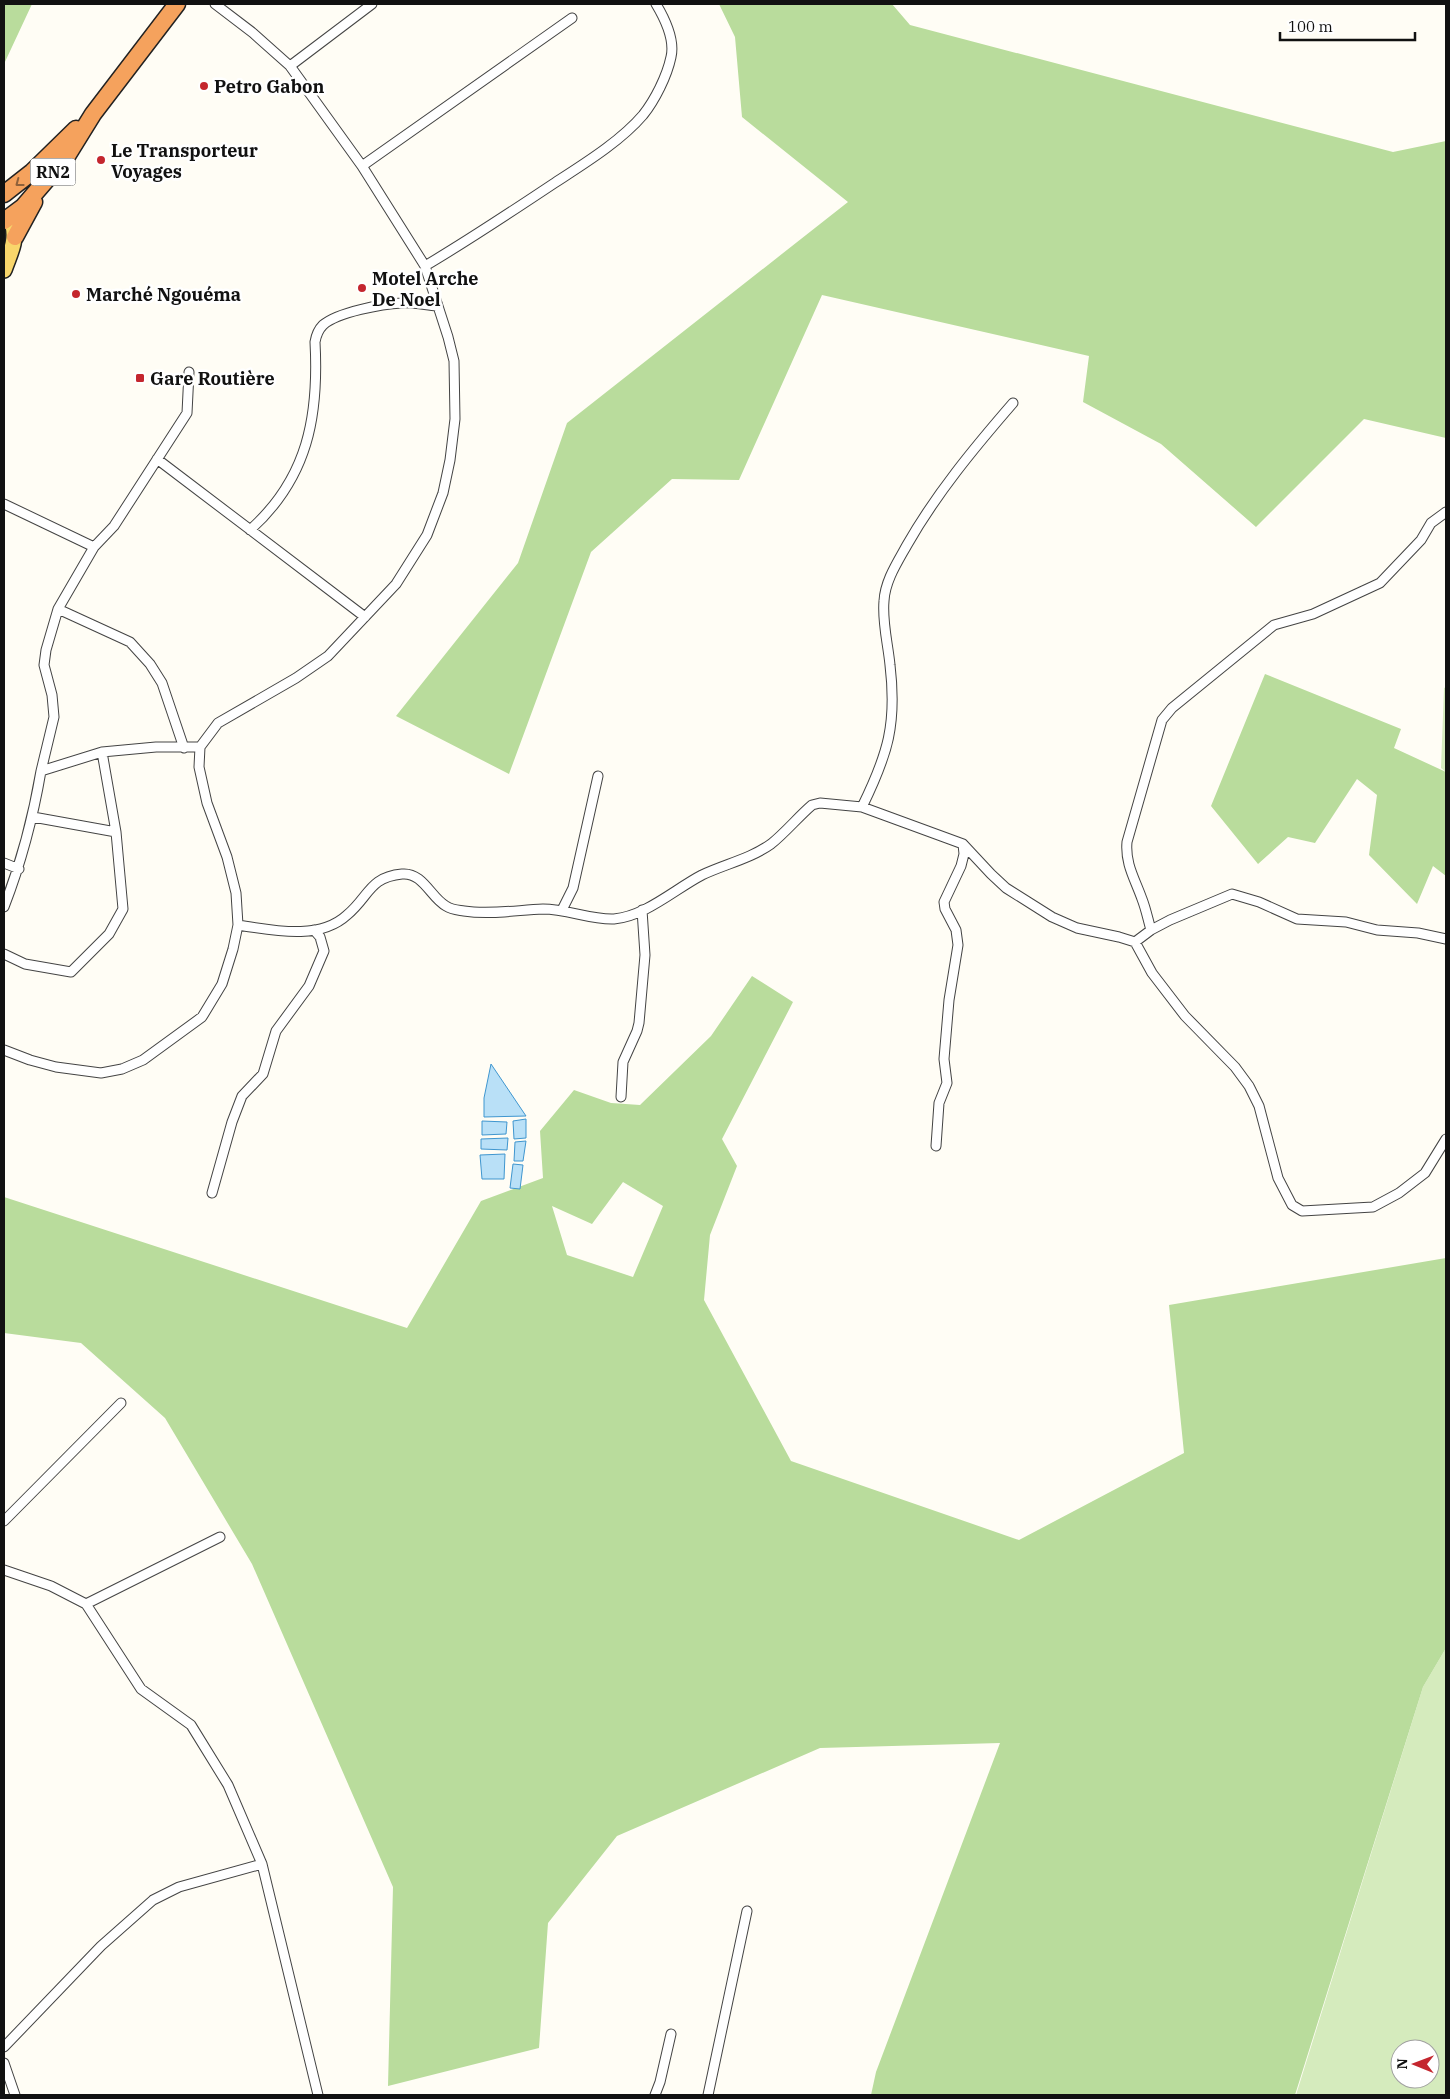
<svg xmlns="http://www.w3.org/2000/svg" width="1450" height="2099" viewBox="0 0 1450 2099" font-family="'IBM Plex Serif',serif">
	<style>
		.green { fill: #d5ebbd; fill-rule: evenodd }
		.forest { fill: #b9dc9c; fill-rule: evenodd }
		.water { fill: #b9e0f7; stroke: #3f96cf }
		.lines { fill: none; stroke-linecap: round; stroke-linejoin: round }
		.street-casing { stroke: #444; stroke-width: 11 }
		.primary-casing { stroke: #222; stroke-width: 18 }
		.highway-casing { stroke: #222; stroke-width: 19 }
		.street { stroke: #fff; stroke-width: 9 }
		.primary { stroke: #f9d66b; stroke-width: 15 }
		.highway { stroke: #f5a25d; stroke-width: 16 }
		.oneway { stroke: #8e613b }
		.poi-dot { fill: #c4262e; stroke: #fff; stroke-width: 2 }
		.labels { text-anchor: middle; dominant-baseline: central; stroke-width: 5; stroke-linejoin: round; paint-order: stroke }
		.shield { fill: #fff; stroke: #585858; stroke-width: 1 }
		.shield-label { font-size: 16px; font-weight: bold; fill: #111 }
		.poi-label { font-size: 18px; font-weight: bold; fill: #111; stroke: #fff; text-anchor: start }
	</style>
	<rect width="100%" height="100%" fill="#fffdf5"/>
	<!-- green -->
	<path class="green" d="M1446 687V772L1441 768 1444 688Z
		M1446 1648V2095H1296L1423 1687ZM1400 2049H1430V2079H1400Z"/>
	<!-- forest -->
	<path class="forest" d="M4 4H32L4 64Z
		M719 4H892L910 25 1393 152 1446 141V438L1364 419 1256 527 1161 444 1083 402 1089 356 822 295 739 480 672 479 591 552 509 774 396 716 518 563 567 423 848 202 742 117 735 37Z
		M1265 674 1401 729 1394 748 1446 772V876L1433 866 1417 904 1369 855 1377 795 1357 779 1315 843 1288 837 1258 864 1211 806Z
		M752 976 793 1002 722 1139 737 1166 710 1235 704 1300 791 1461 1019 1540 1184 1453 1169 1305 1446 1258V1648L1423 1687 1295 2095H871L876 2072 1000 1743 820 1748 617 1836 548 1923 539 2048 388 2086 393 1887 252 1564 165 1418 81 1343 4 1333V1197L407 1328 481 1201 543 1178 540 1131 574 1090 611 1103 640 1105 711 1036ZM623 1182 663 1206 633 1277 567 1255 552 1206 592 1224Z"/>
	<!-- water -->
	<path class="water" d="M491 1064 526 1116 484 1117V1098Z
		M526 1119V1138L514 1139 513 1121Z
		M482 1121 507 1122 506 1134 482 1135Z
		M508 1138 507 1150 481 1149V1139Z
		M526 1141 523 1161H514L515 1142Z
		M505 1154 504 1179H482L480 1155Z
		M513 1164 523 1165 520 1189 510 1188Z"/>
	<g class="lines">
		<!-- street casing -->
		<g class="street-casing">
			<path id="street" d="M290 66 372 4
				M362 166 572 18
				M425 266C469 240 511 212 553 184 582 165 620 142 643 115 655 100 667 76 671 57 675 40 665 19 656 4
				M189 372 187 413 114 526 94 547 58 609 46 650 44 665 52 695 54 717 41 771 102 752 156 747H200
				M157 459 365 617
				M4 504 94 547
				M250 530C308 478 319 416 315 342 316 336 318 330 323 325 338 312 382 304 402 303 413 302 425 305 437 306
				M58 609 130 642 150 664 162 683 184 748
				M862 807C888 754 897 724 890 665 888 644 882 622 884 601 885 581 897 563 907 545 936 494 974 448 1013 403
				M33 817 116 832
				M4 863 19 869
				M4 907C21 863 33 818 41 771
				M562 910 573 888 598 776
				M238 925C272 930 319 941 347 915 369 897 369 877 402 874 423 872 431 898 446 906 452 910 458 910 464 911 490 915 518 910 543 909 567 909 591 920 614 919 646 916 675 889 702 875 725 864 750 859 771 844 785 833 798 817 812 805L820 803 862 807 963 844 991 874 1006 888 1052 917 1077 928 1119 937 1135 942 1151 930 1170 920 1232 894 1259 902 1297 919 1346 922 1377 930 1418 933 1446 939
				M1151 930C1148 920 1146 909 1142 899 1135 879 1125 864 1127 842L1162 720 1172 708 1274 625 1313 614 1380 583 1421 540 1431 523 1446 512
				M1135 942 1152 973 1185 1016 1235 1067 1249 1086 1259 1106 1278 1178 1292 1205 1302 1211 1373 1207 1399 1193 1425 1173 1446 1139
				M4 954 25 964 71 972 109 934 123 909 116 832 102 752
				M4 1050 30 1060 56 1067 101 1073 122 1069 143 1060 202 1017 222 984 233 949 238 925 236 893 227 857 207 803 199 767 200 747 218 723 296 678 328 656 396 584 427 535 443 493 450 460 455 419 454 361 448 337 425 266 362 166 290 66 253 33 215 4
				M621 1097 623 1062 637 1031 639 1023 645 955 642 910
				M936 1146 939 1103 947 1083 944 1059 949 1000 958 945 956 930 945 909 944 902 961 866 964 854 963 844
				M212 1193 232 1122 242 1096 263 1074 276 1031 309 986 324 951 320 937 314 930
				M4 1521 121 1403
				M4 1570 51 1586 86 1604 141 1689 191 1725 228 1785 262 1864 318 2095
				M86 1604 220 1537
				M4 2047 101 1946 153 1900 179 1887 262 1864
				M4 2063 15 2095
				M655 2095 660 2082 671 2034
				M708 2095 747 1911"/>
		</g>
		<!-- primary casing -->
		<g class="primary-casing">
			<path id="primary" d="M4 270C9 255 17 242 13 226"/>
		</g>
		<!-- highway casing -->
		<g class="highway-casing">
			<path id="highway" d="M4 194 32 172 76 129
				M4 221 23 207 67 156 93 114 177 4
				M15 237 34 202"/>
		</g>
		<!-- street -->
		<use href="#street" class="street"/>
		<!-- primary -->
		<use href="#primary" class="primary"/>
		<!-- highway -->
		<use href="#highway" class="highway"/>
	</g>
	<!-- one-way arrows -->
	<defs><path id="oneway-chevron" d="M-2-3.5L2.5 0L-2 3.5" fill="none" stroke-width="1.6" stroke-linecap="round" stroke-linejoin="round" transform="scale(1.25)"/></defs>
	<use class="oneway" href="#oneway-chevron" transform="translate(19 183) rotate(143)"/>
	<!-- markers -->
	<g class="poi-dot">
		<circle cx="204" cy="86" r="5"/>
		<circle cx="101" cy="160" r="5"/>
		<circle cx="362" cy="288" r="5"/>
		<circle cx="76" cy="294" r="5"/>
		<rect x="135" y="373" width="10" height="10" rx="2.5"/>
	</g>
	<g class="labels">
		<!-- shield labels -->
		<rect class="shield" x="30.5" y="158.5" width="45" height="27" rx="4"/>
		<g class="shield-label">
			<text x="53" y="172">RN2</text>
		</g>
		<!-- poi labels -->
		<g class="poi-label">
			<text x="214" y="86">Petro Gabon</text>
			<text x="111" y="150">Le Transporteur<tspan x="111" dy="21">Voyages</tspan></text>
			<text x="372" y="278">Motel Arche<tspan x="372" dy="21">De Noel</tspan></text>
			<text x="86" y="294">Marché Ngouéma</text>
			<text x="150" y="378">Gare Routière</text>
		</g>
	</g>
	<!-- border -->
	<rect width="1450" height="2099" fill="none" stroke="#111111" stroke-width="10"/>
	<!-- north arrow -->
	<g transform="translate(1415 2064) rotate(271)"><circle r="24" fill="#ffffff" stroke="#a0a0a0"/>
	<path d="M0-4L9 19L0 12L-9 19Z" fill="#c4262e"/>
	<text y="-8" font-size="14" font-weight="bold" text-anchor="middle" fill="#111111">N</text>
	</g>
	<!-- scale -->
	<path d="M1280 32v8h135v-8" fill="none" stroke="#111111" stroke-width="2.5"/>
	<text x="1288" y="32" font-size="15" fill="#111111" stroke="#ffffff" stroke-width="4" paint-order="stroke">100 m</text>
</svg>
